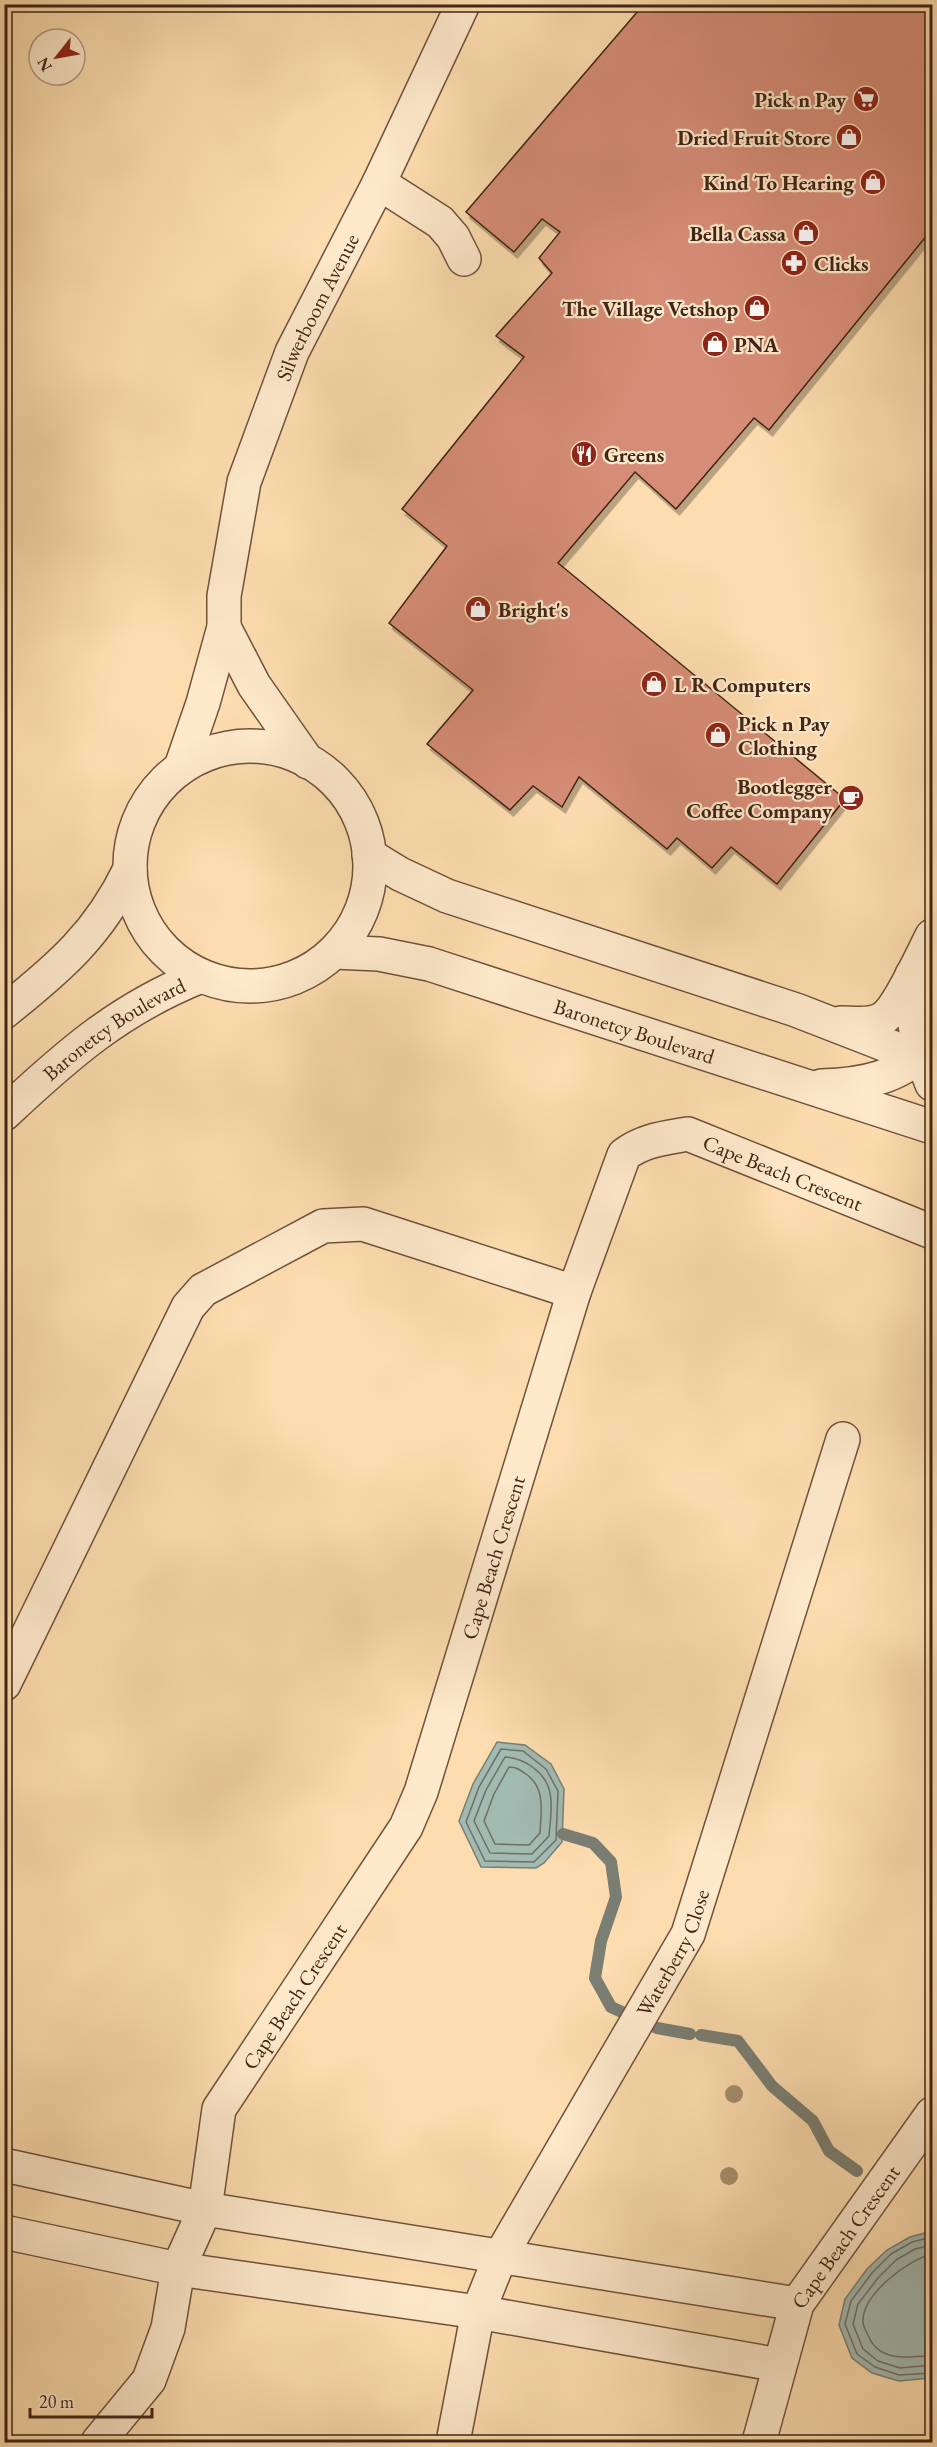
<svg xmlns="http://www.w3.org/2000/svg" width="937" height="2447" viewBox="0 0 937 2447" font-family="'EB Garamond',serif">
	<style>
		.water { fill: #a1bab2; stroke: #7a7e73; stroke-width: 1.5 }
		.lines { fill: none; stroke-linecap: round; stroke-linejoin: round }
		.shore { stroke: #706f64; stroke-width: 1.5 }
		.stream { stroke: #7a7e73; stroke-width: 12 }
		.building { fill: #d68d77; stroke: #402415; stroke-width: 1.5; filter: url(#shadow) }
		.minor-casing { stroke: #6f523c; stroke-width: 36 }
		.minor { stroke: #fee9cb; stroke-width: 33 }
		.tree { fill: #a68d6b }
		.labels { text-anchor: middle; dominant-baseline: central; stroke-width: 4.5; stroke-linejoin: round; paint-order: stroke }
		.poi-label { font-size: 21px; font-weight: bold; fill: #402415; stroke: #fee9cb; text-anchor: end }
		.street-label { font-size: 21px; fill: #402415; stroke: #fee9cb }
	</style>
	<defs>
		<filter id="shadow"><feDropShadow dx="3.5" dy="6" stdDeviation="0" flood-color="#0004"/></filter>
	</defs>
	<rect width="100%" height="100%" fill="#fdddaf"/>
	<filter id="stains"><feTurbulence type="fractalNoise" baseFrequency=".00333" numOctaves="4"/><feColorMatrix values="0 0 0 0 .2 0 0 0 0 .09 0 0 0 0 .02 0 0 0 .5 -.17"/></filter>
	<radialGradient id="worn" r=".72"><stop offset=".6" stop-color="#630" stop-opacity="0"/><stop offset="1" stop-color="#630" stop-opacity=".3"/></radialGradient>
	<!-- water -->
	<path class="water" d="M497 1742 525 1745 551 1764 564 1789 562 1842 544 1863 536 1868 481 1867 459 1821 473 1784Z
		M932 2231V2381L930 2378 899 2381 872 2373 852 2358 839 2325 845 2299 867 2269 887 2250 910 2237Z"/>
	<g class="lines">
		<!-- shore -->
		<path class="shore" d="M501 1749 523 1751 546 1769 558 1791 556 1840 534 1862 485 1861 466 1822 479 1787Z
			M505 1757C524 1758 546 1772 550 1793 553 1806 550 1823 549 1836L532 1854 490 1853 474 1821 486 1790Z
			M509 1767C517 1767 520 1770 526 1774 546 1788 541 1811 540 1833L529 1845 495 1844 484 1821 494 1794Z
			M932 2237 912 2242 891 2254 872 2273 851 2301 845 2324 857 2354 875 2367 899 2375 932 2373
			M932 2245 915 2249 896 2260 878 2278 858 2304 853 2324 863 2349 878 2361 900 2368 932 2365
			M932 2254C908 2260 862 2294 863 2322 863 2326 866 2331 868 2335 871 2343 875 2348 882 2352 899 2361 915 2355 932 2356"/>
		<!-- stream -->
		<path class="stream" d="M563 1834 593 1843 611 1862 616 1897 601 1941 595 1978 611 2007 657 2028 690 2034
			M701 2035 738 2041 772 2086 813 2121 829 2151 857 2171"/>
	</g>
	<!-- building -->
	<path class="building" d="M644 4H932V229L769 430 754 418 676 509 635 472 558 563 845 799 777 884 731 847 712 868 677 838 667 849 579 777 562 807 533 786 510 810 427 744 473 690 389 623 447 546 402 509 524 357 496 336 552 273 539 258 560 232 542 219 514 252 466 212Z"/>
	<g class="lines">
		<!-- minor casing -->
		<g class="minor-casing">
			<g id="minor">
				<path d="M379 183 440 222 453 237 464 259"/>
				<path d="M224 627 254 685 308 762"/>
				<circle cx="250" cy="866" r="120"/>
				<path id="s1" d="M181 767 203 703 224 627V596L244 482 292 352 379 183 463 4"/>
				<path d="M369 855 400 874 447 896 796 1010 894 1048 932 1060"/>
				<path id="s2" d="M334 952 379 954 429 964 932 1127"/>
				<path d="M912 975C912 1016 916 1046 932 1084"/>
				<path d="M4 1012C59 968 99 934 130 869"/>
				<path d="M841 1023C854 1023 871 1026 882 1019 898 1010 923 953 932 936"/>
				<path d="M821 1086C861 1085 901 1078 929 1046"/>
				<path id="s3" d="M4 1114C68 1054 119 1009 201 976"/>
				<path d="M4 1684 188 1307 203 1290 323 1226 363 1224 574 1292"/>
				<path d="M4 2165 205 2209 797 2304"/>
				<path d="M4 2232 178 2269 478 2312 779 2365"/>
				<path id="s4" d="M98 2442 149 2380 168 2328 178 2269 205 2209 219 2109 406 1827 421 1792 574 1292 624 1155C643 1140 665 1138 688 1134L932 1232"/>
				<path id="s5" d="M453 2442 478 2312 501 2255 688 1934 843 1439"/>
				<path id="s6" d="M759 2442 797 2304 932 2114"/>
			</g>
		</g>
		<!-- minor -->
		<use href="#minor" class="minor"/>
	</g>
	<!-- trees -->
	<g class="tree">
		<circle cx="734" cy="2094" r="9"/>
		<circle cx="729" cy="2176" r="9"/>
	</g>
	<!-- icons -->
	<defs>
		<g id="supermarket-disc" transform="scale(1.35)"><circle r="9.5" fill="#8f2418" stroke="#fee9cb"/><path d="M-6-5.5h2.5l.6 2H6L4.5 2H-2.5L-4.4-4H-6ZM-1.5 3.2a1.3 1.3 0 1 0 .1 0ZM3 3.2a1.3 1.3 0 1 0 .1 0Z" fill="#fff"/></g>
		<g id="shop-disc" transform="scale(1.35)"><circle r="9.5" fill="#8f2418" stroke="#fee9cb"/><path d="M-5-2.5h2.3a2.7 3.5 0 0 1 5.4 0H5L5.5 6h-11ZM-1.5-2.5h3a1.5 2.3 0 0 0-3 0Z" fill="#fff"/></g>
		<g id="pharmacy-disc" transform="scale(1.35)"><circle r="9.5" fill="#8f2418" stroke="#fee9cb"/><path d="M-2-6h4v4h4v4h-4v4h-4v-4h-4v-4h4Z" fill="#fff"/></g>
		<g id="restaurant-disc" transform="scale(1.35)"><circle r="9.5" fill="#8f2418" stroke="#fee9cb"/><path d="M-5-6h1v4h1v-4h1v4h1v-4h1v5L-1.5 .5V6h-2V.5L-5-1ZM5-6V6H3V1.5H1.5Q1.5-4 5-6Z" fill="#fff"/></g>
		<g id="cafe-disc" transform="scale(1.35)"><circle r="9.5" fill="#8f2418" stroke="#fee9cb"/><path d="M-5.5-4.5H6V0H3Q3 3.5 0 3.5H-2.5Q-5.5 3.5-5.5 0ZM3-3.2v2h1.7v-2ZM-6 4.5H4V6H-6Z" fill="#fff"/></g>
	</defs>
	<g fill-rule="evenodd">
		<use href="#supermarket-disc" x="866" y="99"/>
		<use href="#shop-disc" x="849" y="137"/>
		<use href="#shop-disc" x="873" y="182"/>
		<use href="#shop-disc" x="806" y="233"/>
		<use href="#pharmacy-disc" x="794" y="263"/>
		<use href="#shop-disc" x="757" y="308"/>
		<use href="#shop-disc" x="715" y="344"/>
		<use href="#restaurant-disc" x="584" y="454"/>
		<use href="#shop-disc" x="478" y="609"/>
		<use href="#shop-disc" x="654" y="684"/>
		<use href="#shop-disc" x="718" y="735"/>
		<use href="#cafe-disc" x="851" y="798"/>
	</g>
	<g class="labels">
		<!-- poi labels -->
		<g class="poi-label">
			<text x="846" y="99">Pick n Pay</text>
			<text x="830" y="137">Dried Fruit Store</text>
			<text x="854" y="182">Kind To Hearing</text>
			<text x="786" y="233">Bella Cassa</text>
			<text x="814" y="263" text-anchor="start">Clicks</text>
			<text x="738" y="308">The Village Vetshop</text>
			<text x="734" y="344" text-anchor="start">PNA</text>
			<text x="604" y="454" text-anchor="start">Greens</text>
			<text x="498" y="609" text-anchor="start">Bright's</text>
			<text x="674" y="684" text-anchor="start">L R Computers</text>
			<text x="738" y="723" text-anchor="start">Pick n Pay<tspan x="738" dy="24">Clothing</tspan></text>
			<text x="832" y="786">Bootlegger<tspan x="832" dy="24">Coffee Company</tspan></text>
		</g>
		<!-- street labels -->
		<g class="street-label">
			<text stroke="none"><textPath href="#s1" startOffset="483">Silwerboom Avenue</textPath></text>
			<text stroke="none"><textPath href="#s2" startOffset="312">Baronetcy Boulevard</textPath></text>
			<text stroke="none"><textPath href="#s3" startOffset="140">Baronetcy Boulevard</textPath></text>
			<text stroke="none"><textPath href="#s4" startOffset="1578">Cape Beach Crescent</textPath></text>
			<text stroke="none"><textPath href="#s4" startOffset="984">Cape Beach Crescent</textPath></text>
			<text stroke="none"><textPath href="#s5" startOffset="542">Waterberry Close</textPath></text>
			<text stroke="none"><textPath href="#s4" startOffset="498">Cape Beach Crescent</textPath></text>
			<text stroke="none"><textPath href="#s6" startOffset="226">Cape Beach Crescent</textPath></text>
		</g>
	</g>
	<!-- margin -->
	<rect width="937" height="2447" fill="none" stroke="#fdddaf" stroke-width="24"/>
	<rect x="6" y="6" width="925" height="2435" fill="none" stroke="#402415" stroke-width="3"/>
	<rect x="12" y="12" width="913" height="2423" fill="none" stroke="#402415" stroke-width="1.5"/>
	<!-- north arrow -->
	<g transform="translate(57 57) rotate(239)"><circle r="28" fill="#fee9cb" stroke="#b29a82" stroke-width="1.5"/>
	<path d="M0-4.5L10 22L0 15L-10 22Z" fill="#8f2418"/>
	<text y="-9" font-size="16" font-weight="bold" text-anchor="middle" fill="#402415">N</text>
	</g>
	<!-- scale -->
	<path d="M30 2408v9h122v-9" fill="none" stroke="#402415" stroke-width="3"/>
	<text x="39" y="2408" font-size="18" fill="#402415" stroke="#fee9cb" stroke-width="4.5" paint-order="stroke">20 m</text>
	<rect width="100%" height="100%" filter="url(#stains)"/>
	<rect width="100%" height="100%" fill="url(#worn)"/>
</svg>
